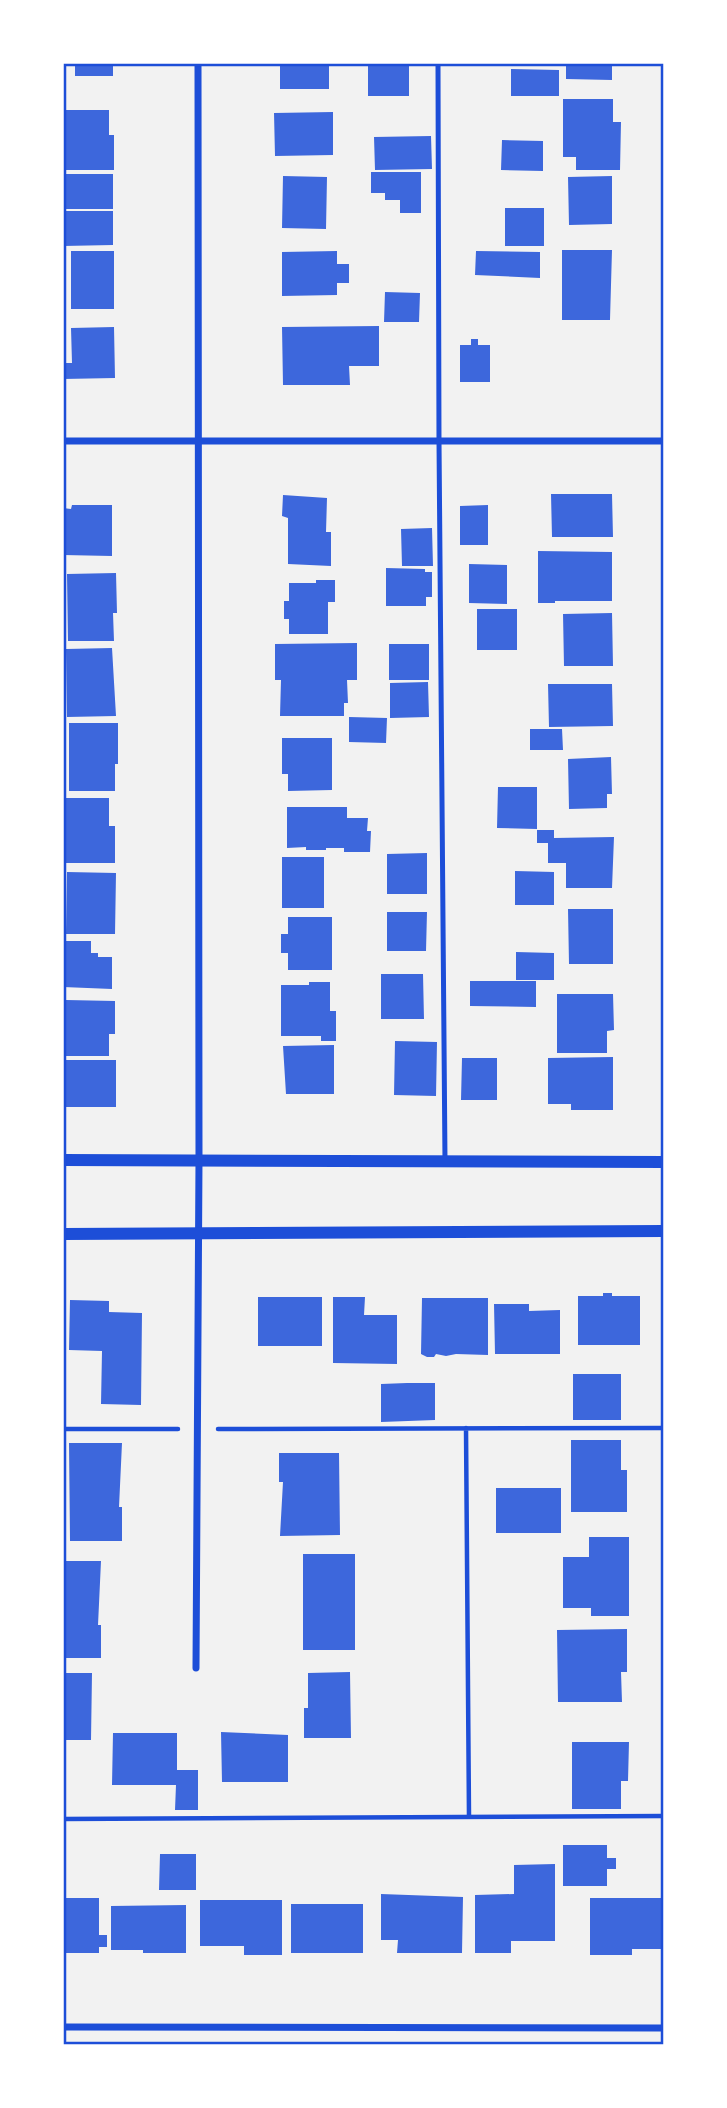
<svg xmlns="http://www.w3.org/2000/svg" width="727" height="2108" viewBox="0 0 727 2108" font-family="'Libre Baskerville',serif">
	<style>
		.building { fill: #3d67dc }
		.lines { fill: none; stroke-linecap: round; stroke-linejoin: round }
		.path { stroke: #1d4ed8; stroke-width: 4.5 }
		.service { stroke: #1d4ed8; stroke-width: 5 }
		.minor { stroke: #1d4ed8; stroke-width: 7 }
		.tertiary { stroke: #1d4ed8; stroke-width: 12 }
		.neatline { fill: none; stroke: #1d4ed8; stroke-width: 2.5 }
	</style>
	<rect width="100%" height="100%" fill="#f2f2f2"/>
	<!-- building -->
	<path class="building" d="M75 63H113V76H75Z
		M280 63H329V89H280Z
		M368 63H409V96H368Z
		M566 63H612V80L566 79Z
		M511 69 559 70V96H511Z
		M563 99H613V122H621L620 170H576V157H563Z
		M63 110H109V135H114V170H63Z
		M333 112V155L275 156 274 113Z
		M431 136 432 169 375 170 374 137Z
		M502 140 543 141V171L501 170Z
		M371 172H421V213H400V200H385V193H371Z
		M63 174H113V209H63Z
		M283 176 327 177 326 229 282 228Z
		M612 176V224L569 225 568 177Z
		M505 208H544V246H505Z
		M63 211H113V245L63 246Z
		M562 250H612L610 320H562Z
		M71 251H114V309H71Z
		M337 251V264H349V283H337V295L282 296V252Z
		M476 251 540 252V278L475 275Z
		M385 292 420 293 419 322H384Z
		M379 326V366H349L350 385H283L282 327Z
		M114 327 115 378 63 379V363H72L71 328Z
		M471 339H478V345H490V382H460V345H471Z
		M551 494H612L613 537H552Z
		M283 495 327 498 326 532H331V566L288 564V518L282 516Z
		M72 505H112V556L63 555V508L71 509Z
		M488 505V545H460V506Z
		M432 528 433 566H402L401 529Z
		M538 551 612 552V601H555V603H538Z
		M469 564 507 565V604L469 603Z
		M386 568 425 569V572H432V597H426V606H386Z
		M116 573 117 613H113L114 641H68L67 574Z
		M316 580H335V602H328V634H289V619H284V601H289V583H316Z
		M477 609H517V650H477Z
		M612 613 613 666H564L563 614Z
		M357 643V680H347L348 703H344V716H280L281 680H275V644Z
		M389 644H429V680H389Z
		M112 648 116 716 67 717 66 649Z
		M428 682 429 717 390 718V683Z
		M548 684H612L613 726 549 727Z
		M349 717 387 718 386 743 349 742Z
		M69 723H118V764H115V791H69Z
		M530 729H562L563 750H530Z
		M282 738H332V790L288 791V774H282Z
		M611 757 612 794H607V808L569 809 568 759Z
		M498 787H537V829L497 828Z
		M66 798H109V826H115V863H66Z
		M287 807H347V818H368L367 831H371L370 852H344V848H326V850H306V847L287 848Z
		M537 830H554V838L614 837 612 888H566V863H548V843H537Z
		M427 853V894H387V854Z
		M282 857H324V908H282Z
		M515 871 554 872V905H515Z
		M67 872 116 873 115 934H66Z
		M568 909H613V964H569Z
		M387 912H427L426 951H387Z
		M288 917H332V970H288V953H281V934H288Z
		M63 941H91V953H98V957H112V989L63 987Z
		M516 952 554 953V980H516Z
		M381 974H423L424 1019H381Z
		M470 981H536V1007L470 1006Z
		M309 982H330V1011H336V1041H321V1036H281V985H309Z
		M557 994H613L614 1030 607 1031V1053H557Z
		M66 1000 115 1001V1034H109V1056H66Z
		M395 1041 437 1042 436 1096 394 1095Z
		M334 1045V1094H286L283 1046Z
		M613 1057V1110H571V1104H548V1058Z
		M462 1058H497V1100H461Z
		M63 1060H116V1107H63Z
		M603 1293H612V1296H640V1345H578V1296H603Z
		M258 1297H322V1346H258Z
		M333 1297H365L364 1315H397V1364L333 1363Z
		M422 1298H488V1355L456 1354 446 1356 436 1354 434 1357H427L421 1354Z
		M70 1300 109 1301V1312L142 1313 141 1405 101 1404 102 1351 69 1350Z
		M494 1304H529V1311L560 1310V1354H495Z
		M573 1374H621V1420H573Z
		M407 1383H435V1420L381 1422V1384Z
		M571 1440H621V1470H627V1512H571Z
		M69 1443H122L119 1507H122V1541H70Z
		M279 1453H339L340 1535 280 1536 283 1482H279Z
		M496 1488H561V1533H496Z
		M589 1537H629V1616H591V1608H563V1557H589Z
		M303 1554H355V1650H303Z
		M63 1561H101L98 1625H101V1658H63Z
		M627 1629V1672H621L622 1702H558L557 1630Z
		M350 1672 351 1738H304V1708H308V1673Z
		M63 1673H92L91 1740H63Z
		M221 1732 288 1735V1782H222Z
		M113 1733H177V1770H198V1810H175L176 1785H112Z
		M572 1742H629L628 1781H621V1809H572Z
		M563 1845H607V1858H616V1869H607V1886H563Z
		M160 1854H196V1890H159Z
		M555 1864V1941H511V1953H475V1895L514 1894V1865Z
		M381 1894 463 1897 462 1953H397L398 1940H381Z
		M63 1898H99V1935H107V1947H99V1953H63Z
		M590 1898H662V1949H632V1955H590Z
		M200 1900H282V1955H244V1946H200Z
		M291 1904H363V1953H291Z
		M186 1905V1953H143V1950H111V1906Z"/>
	<g class="lines">
		<!-- path -->
		<path class="path" d="M466 1428 469 1817
			M63 1429H178
			M218 1429 664 1428
			M63 1819 664 1816"/>
		<!-- service -->
		<path class="service" d="M438 63 439 441 445 1161"/>
		<!-- minor -->
		<path class="minor" d="M63 441H664
			M196 1668 199 1160 198 63
			M63 2027 664 2028"/>
		<!-- tertiary -->
		<path class="tertiary" d="M63 1160 664 1162
			M63 1234 664 1231"/>
	</g>
	<!-- border -->
	<rect width="727" height="2108" fill="none" stroke="#ffffff" stroke-width="130"/>
	<rect x="65" y="65" width="597" height="1978" class="neatline"/>
</svg>
